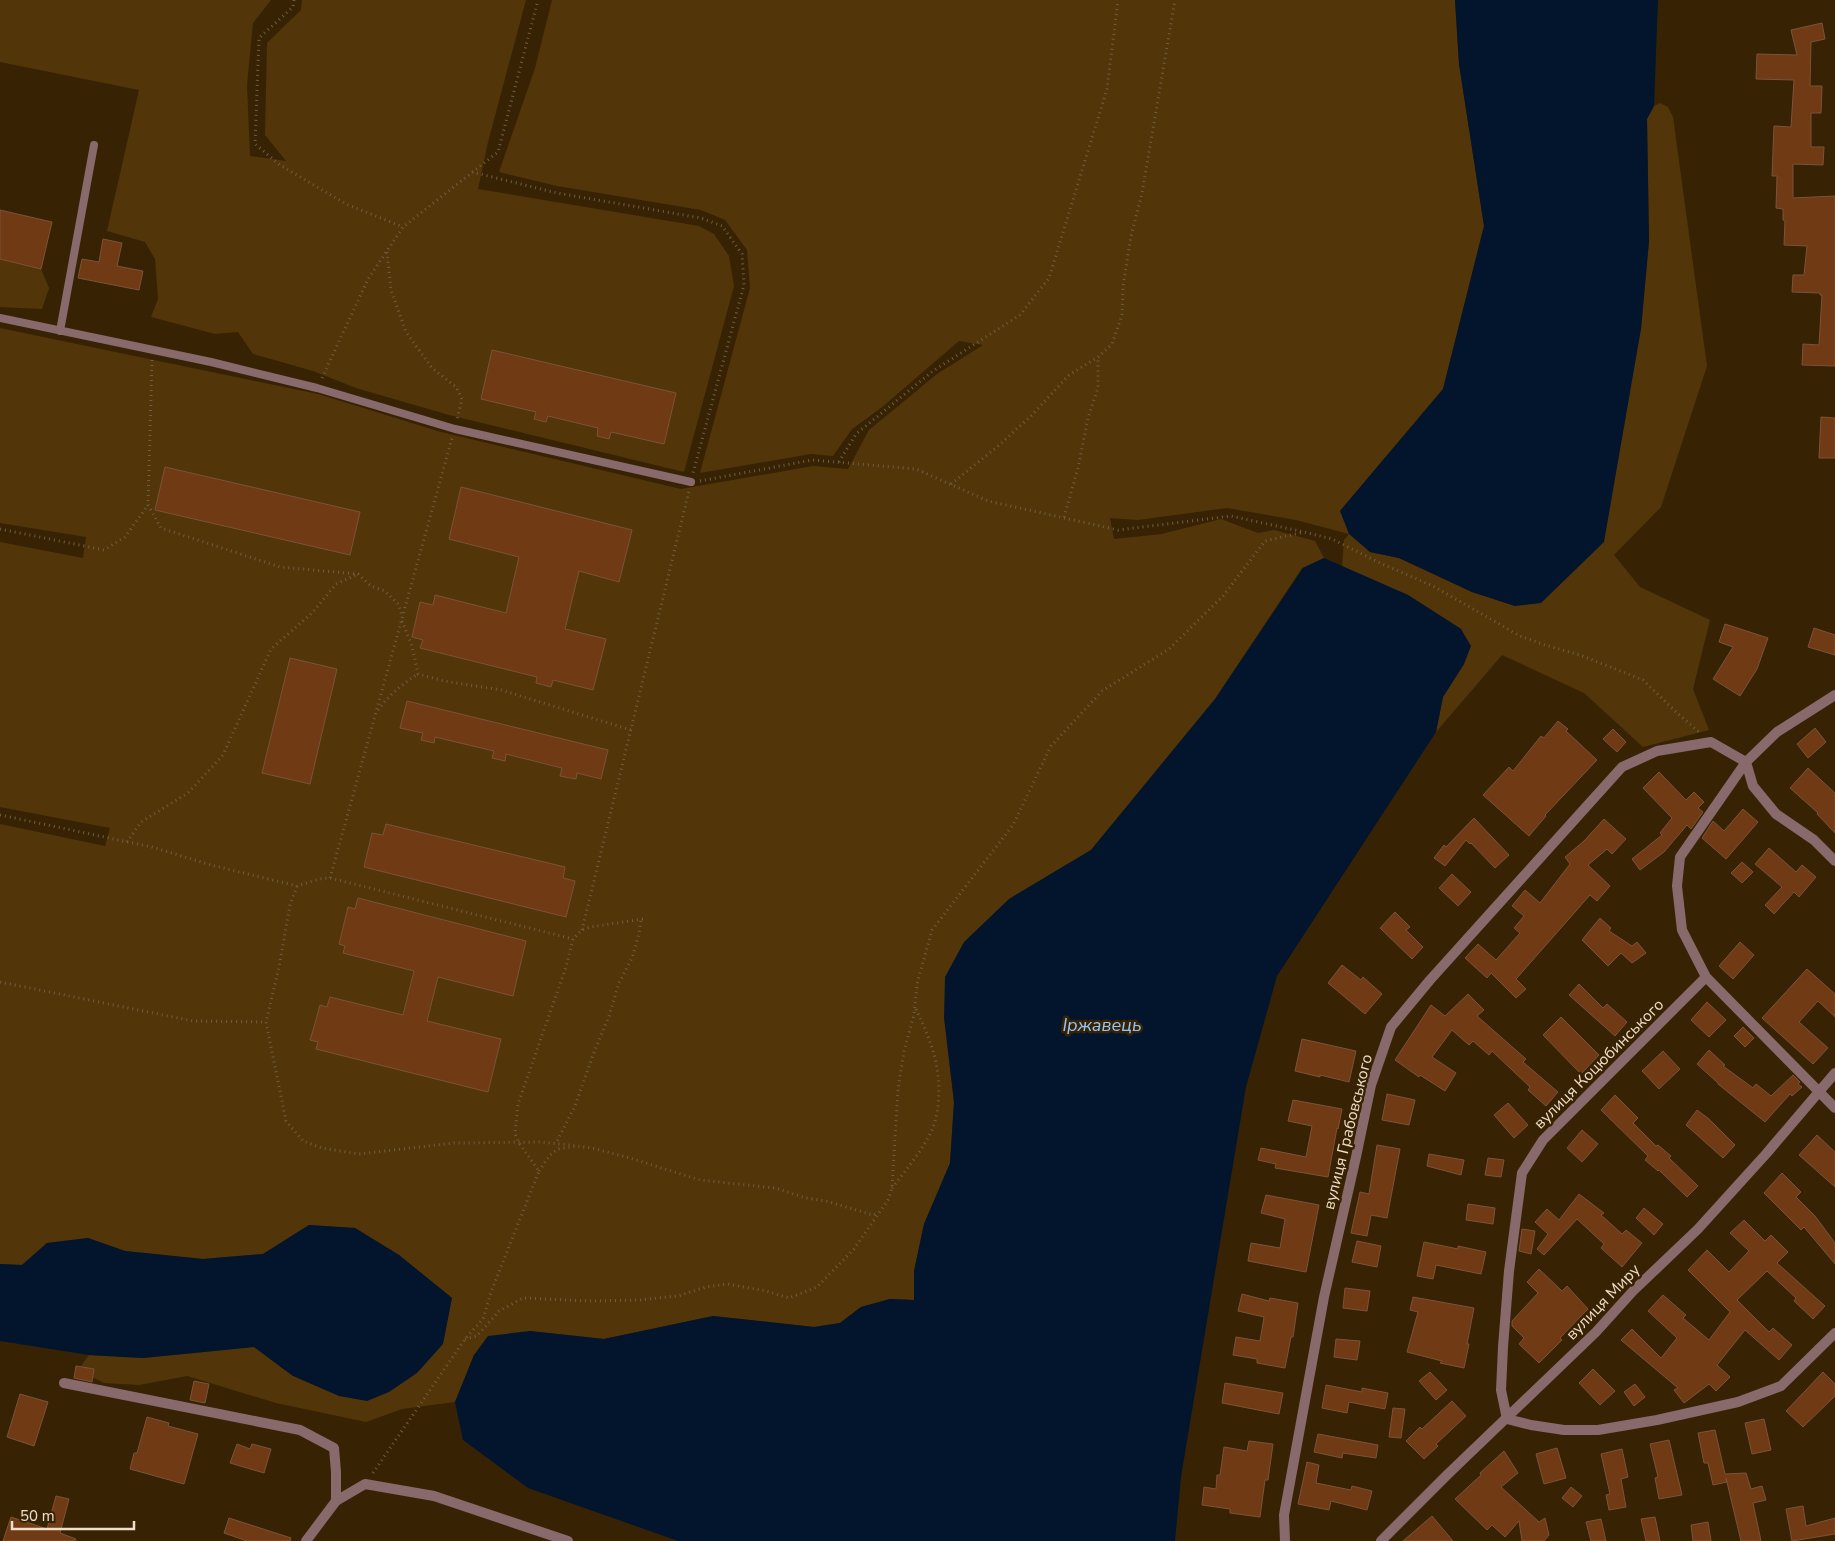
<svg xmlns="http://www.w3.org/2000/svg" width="1835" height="1541" viewBox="0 0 1835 1541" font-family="'Nunito Sans',sans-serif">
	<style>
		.green { fill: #52360a }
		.water { fill: #02152c }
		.building { fill: #6f3a14; stroke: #7c5339 }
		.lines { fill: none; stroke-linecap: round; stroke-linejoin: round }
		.path { stroke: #715d42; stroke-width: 3; stroke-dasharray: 1 4; stroke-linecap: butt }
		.service { stroke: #88696c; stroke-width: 8 }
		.minor { stroke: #88696c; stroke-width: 10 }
		.labels { text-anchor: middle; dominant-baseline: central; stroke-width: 5; stroke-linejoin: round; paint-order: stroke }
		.street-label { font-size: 16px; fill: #f0deca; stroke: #372304 }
		.water-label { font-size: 18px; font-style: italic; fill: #94c6fe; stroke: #372304 }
	</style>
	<rect width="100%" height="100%" fill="#372304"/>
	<!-- green -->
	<path class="green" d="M0 0H271L253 23 247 85 250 156 286 161 265 135 267 43 301 10 302 0H526L488 142 478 189 699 226 714 234 729 256 734 286 684 472 449 415 356 388 313 371 253 354 238 332 215 334 151 317 158 299 155 259 145 242 107 231 139 90 0 62Z
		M552 0H1455L1459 64 1484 226 1443 389 1340 511 1370 552 1399 558 1472 592 1515 606 1641 329 1649 241 1647 119 1654 106 1660 103 1668 107 1673 117 1707 366 1661 507 1614 555 1640 587 1710 620 1693 689 1709 730 1643 747 1584 693 1502 655 1436 732 1443 697 1464 664 1461 629 1408 595 1342 567 1344 540 1349 534 1296 520 1227 508 1138 520 1110 518 1114 539 1162 534 1221 519 1258 533 1274 530 1315 541 1324 558 1302 568 1215 699 1091 850 1009 899 944 1017 954 1102 950 1164 924 1224 914 1271V1300L890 1299 861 1307 840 1323 814 1327 713 1316 604 1339 530 1331 474 1355 455 1402 402 1409 366 1422 276 1403 187 1376 139 1385 104 1383 78 1370 89 1355 143 1358 254 1347 293 1376 452 1298 399 1255 355 1228 309 1225 263 1254 203 1259 125 1251 88 1238 47 1243 22 1265 0 1264V824L105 846 110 828 0 807V542L83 558 86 537 0 523V328L318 394 441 432 681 489 813 466 848 469 869 430 937 374 983 345 959 341 881 408 852 429 833 456 811 454 700 473 750 288 747 250 725 220 701 210 557 186 499 172 535 68Z
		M0 259 41 269 49 288 42 309 0 307Z"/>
	<!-- water -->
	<path class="water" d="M1455 0H1658L1654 106 1647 119 1649 241 1641 329 1604 542 1541 603 1515 606 1472 592 1399 558 1370 552 1349 534 1340 511 1443 389 1484 226 1459 64Z
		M1324 558 1408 595 1461 629 1471 646 1464 664 1443 697 1436 732 1277 976 1246 1087 1181 1477 1175 1541H678L528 1488 463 1440 455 1402 474 1355 488 1336 530 1331 604 1339 713 1316 814 1327 840 1323 861 1307 890 1299 914 1300V1271L924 1224 950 1163 954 1102 944 1017 945 977 964 942 1009 899 1091 850 1215 699 1303 568Z
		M309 1225 355 1228 399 1255 452 1298 443 1344 417 1373 389 1392 367 1401 339 1396 293 1376 254 1347 143 1358 89 1355 0 1341V1264L22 1265 47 1243 88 1238 125 1251 203 1259 263 1254Z"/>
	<!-- building -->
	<path class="building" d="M1822 23 1825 39 1811 42 1810 86H1822L1821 113H1811V147H1824L1823 165 1793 164V198L1835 196V366L1802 365 1803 344 1819 345 1822 295H1820V293L1792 292 1793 275H1804L1807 246 1784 245 1785 221 1783 220V209L1776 208 1777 176H1772L1774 126 1791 127 1794 80 1756 79 1757 54 1797 55 1791 30Z
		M0 210 52 222 41 269 0 259Z
		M103 239 122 243 117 266 143 271 139 290 78 278 82 259 99 262Z
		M492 350 676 393 664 444 611 432 609 439 597 436 598 428 548 416 546 422 534 419 536 412 481 399Z
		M1821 417 1835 418V458H1819Z
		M165 467 360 512 350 555 155 510Z
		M461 487 632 530 619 582 579 571 565 629 606 639 593 690 553 680 551 687 536 683 537 677 420 648 423 640 412 637 420 602 433 605 435 595 506 613 519 557 449 539Z
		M1725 624 1768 638 1757 669 1740 696 1713 679 1733 647 1719 642Z
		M1814 628 1835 635V655L1808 647Z
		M290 658 337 669 310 784 262 773Z
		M407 701 608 750 601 779 577 773 576 779 560 776 562 768 506 754 505 761 492 758 494 751 435 737 434 743 421 740 423 733 400 728Z
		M1558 721 1568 729 1566 731 1597 760 1545 815 1546 816 1529 836 1483 795 1509 767 1513 771 1541 736 1544 738Z
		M1815 728 1826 742 1808 758 1797 744Z
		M1613 729 1626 742 1617 752 1603 739Z
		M1808 768 1835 793V833L1817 814 1818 813 1790 788Z
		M1659 772 1686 800 1694 792 1704 802 1698 808 1703 812 1691 829 1687 825 1664 852 1640 870 1632 859 1662 835 1660 833 1672 818 1643 788Z
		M1743 809 1758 822 1726 859 1702 838 1713 821 1724 831Z
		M1474 818 1509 855 1495 868 1471 843 1470 844 1466 840 1445 866 1434 858 1444 845 1446 847Z
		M1604 819 1626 839 1612 854 1607 849 1588 865 1610 886 1597 901 1590 895 1516 979 1526 989 1516 998 1491 973 1487 978 1465 958 1478 944 1496 960 1520 933 1514 928 1524 916 1512 906 1525 890 1540 903 1570 864 1565 857 1584 841Z
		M386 824 565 867 563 878 575 881 566 917 364 867 372 833 383 835Z
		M1769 848 1796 872 1802 865 1816 877 1799 897 1794 892 1774 914 1765 905 1782 887 1755 864Z
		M1742 862 1753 872 1742 883 1731 873Z
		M1452 874 1471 892 1458 906 1439 888Z
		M358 898 526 941 513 996 438 977 427 1021 501 1039 488 1092 316 1049 318 1042 310 1040 314 1027 320 1005 327 1007 330 997 403 1015 414 971 343 953 345 946 339 944 348 907 355 909Z
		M1395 912 1410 927 1406 930 1423 947 1412 959 1380 928Z
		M1600 918 1611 928 1609 931 1632 946 1637 942 1646 953 1632 963 1621 953 1608 966 1582 940Z
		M1740 942 1754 955 1733 979 1719 966Z
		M1342 965 1361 980 1363 977 1382 994 1365 1014 1328 983Z
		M1807 969 1835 994V1017L1818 1001 1799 1022 1828 1048 1813 1064 1762 1018Z
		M1579 984 1603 1008 1607 1004 1627 1022 1615 1036 1569 995Z
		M1468 994 1484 1010 1477 1016 1526 1059 1523 1062 1558 1092 1546 1106 1528 1090 1530 1087 1492 1051 1489 1055 1473 1041 1469 1045 1452 1030 1432 1057 1456 1073 1445 1091 1420 1075 1419 1077 1395 1060 1431 1005 1445 1016Z
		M1707 1002 1726 1020 1709 1037 1691 1020Z
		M1561 1017 1599 1055 1581 1074 1543 1035Z
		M1743 1027 1754 1038 1745 1047 1734 1036Z
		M1302 1039 1356 1051 1349 1082 1320 1075V1077L1295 1071Z
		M1709 1050 1725 1065 1723 1066 1753 1088 1756 1084 1771 1096 1793 1075 1800 1082 1798 1084 1802 1087 1792 1096 1790 1094 1765 1122 1718 1084V1083L1697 1064Z
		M1663 1051 1680 1069 1659 1089 1642 1071Z
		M1387 1094 1415 1100 1409 1125 1382 1120Z
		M1615 1095 1638 1118 1633 1123 1656 1146 1658 1145 1671 1156 1669 1158 1698 1186 1687 1197 1659 1170 1658 1171 1645 1160 1648 1156 1601 1110Z
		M1293 1100 1342 1109 1338 1129 1337 1128 1328 1177 1275 1168 1276 1164 1258 1160 1261 1148 1306 1157 1312 1126 1288 1121Z
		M1508 1103 1528 1125 1514 1138 1494 1115Z
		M1697 1110 1709 1119 1735 1145 1723 1158 1686 1125Z
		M1582 1130 1598 1144 1582 1162 1567 1148Z
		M1817 1135 1835 1152V1187L1799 1155Z
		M1377 1145 1400 1149 1387 1218 1371 1215 1367 1236 1351 1233 1360 1192 1369 1194Z
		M1429 1154 1464 1160 1461 1175 1427 1166Z
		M1488 1158 1504 1160 1501 1177 1485 1175Z
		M1782 1173 1801 1192 1796 1197 1815 1216 1835 1243V1264L1804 1227 1801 1230 1764 1193Z
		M1579 1194 1604 1213 1601 1215 1622 1234 1626 1230 1642 1243 1622 1267 1601 1248 1604 1244 1577 1219 1544 1255 1537 1249 1548 1234 1535 1222 1547 1209 1559 1220Z
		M1266 1195 1319 1205 1306 1272 1248 1261 1251 1243 1280 1248 1285 1219 1261 1213Z
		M1468 1204 1495 1208 1493 1224 1466 1220Z
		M1644 1208 1663 1224 1654 1235 1636 1218Z
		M1744 1220 1765 1241 1771 1235 1788 1252 1777 1263 1825 1306 1813 1319 1794 1301 1796 1298 1767 1271 1737 1300 1769 1332 1773 1328 1792 1345 1779 1360 1745 1330 1717 1365 1730 1377 1716 1391 1709 1384 1684 1403 1674 1390 1678 1388 1621 1340 1632 1329 1661 1358 1677 1338 1648 1311 1663 1295 1686 1315 1683 1318 1709 1340 1730 1312 1688 1270 1707 1250 1729 1272 1749 1251 1730 1233Z
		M1522 1229 1535 1231 1531 1254 1519 1251Z
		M1357 1241 1381 1246 1377 1267 1352 1262Z
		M1424 1242 1458 1249V1246L1486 1252 1481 1274 1436 1265 1433 1279 1417 1276Z
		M1539 1269 1562 1291 1567 1286 1588 1309 1560 1338 1562 1340 1539 1363 1519 1344 1524 1338 1512 1326V1321L1538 1293 1527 1282Z
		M1345 1288 1370 1291 1367 1311 1343 1308Z
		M1242 1294 1269 1301 1270 1298 1298 1303 1293 1337H1291L1285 1368 1257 1363V1359L1233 1355 1236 1337 1260 1341 1264 1317 1238 1311Z
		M1413 1297 1474 1308 1467 1344H1469L1464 1368 1440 1363 1442 1361 1407 1352 1418 1312 1410 1310Z
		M1336 1339 1360 1341 1357 1360 1334 1357Z
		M76 1366 94 1369 92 1382 74 1378Z
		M1593 1369 1615 1391 1600 1405 1579 1383Z
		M1430 1372 1447 1390 1436 1400 1419 1381Z
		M1823 1372 1835 1384V1396L1803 1427 1786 1411Z
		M194 1381 209 1384 205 1403 190 1400Z
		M1225 1383 1283 1393 1279 1414 1222 1403Z
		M1635 1384 1645 1397 1634 1406 1624 1392Z
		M1326 1385 1362 1392V1388L1388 1393 1385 1409 1349 1402 1347 1413 1322 1408Z
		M20 1394 48 1402 34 1446 7 1437Z
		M1452 1401 1466 1416 1436 1444 1438 1446 1424 1459 1406 1441 1420 1427 1422 1429Z
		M1393 1408 1405 1409 1401 1438 1389 1437Z
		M147 1417 169 1423 168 1426 198 1434 184 1484 130 1469 134 1453H137Z
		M1764 1419 1771 1450 1752 1454 1745 1423Z
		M1715 1430 1725 1474 1746 1473 1751 1489 1762 1486 1766 1500 1753 1503 1761 1541H1741L1726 1478 1727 1482 1713 1485 1708 1463H1704L1698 1433Z
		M1318 1434 1378 1445 1376 1458 1343 1453 1342 1458 1314 1452Z
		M1669 1440 1682 1495 1659 1499 1655 1478 1658 1477 1650 1444Z
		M1249 1441 1273 1444 1268 1480H1265L1260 1517 1230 1513V1509L1202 1505 1204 1487 1216 1489 1217 1475H1220L1224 1447 1247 1451Z
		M237 1444 250 1449 252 1444 271 1449 264 1473 230 1463Z
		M1557 1448 1566 1478 1544 1484 1536 1454Z
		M1622 1449 1628 1477 1621 1479 1626 1507 1609 1510 1606 1495 1610 1494 1601 1454Z
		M1504 1451 1518 1473 1501 1487 1539 1522 1545 1518 1549 1535 1544 1541H1522L1519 1521 1505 1537 1492 1525 1487 1530 1455 1499 1481 1475 1480 1473Z
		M1307 1462 1319 1465 1316 1483 1351 1490 1352 1486 1372 1491 1367 1510 1331 1501 1329 1510 1298 1504Z
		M1571 1487 1582 1496 1573 1507 1562 1498Z
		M56 1496 69 1499 60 1533 76 1539 75 1541H3L11 1517 47 1529Z
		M1803 1506 1806 1526 1835 1518V1534L1792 1541 1786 1509Z
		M1432 1516 1453 1541H1403Z
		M1655 1517 1660 1541H1646L1641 1519Z
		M229 1518 291 1538 290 1541H247L224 1533Z
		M1601 1519 1606 1541H1591L1586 1522Z
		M1708 1522 1711 1541H1693L1691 1525Z"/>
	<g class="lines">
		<!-- path -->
		<path class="path" d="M294 0 293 7 259 38 255 144 280 165 346 204 403 227
			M472 172 557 193 701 218 722 226 742 254 744 285 693 473
			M387 252 391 290 406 332 432 368 456 387 462 399 457 420
			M152 360 148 505 161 528 280 567 358 574 371 586 385 591 399 605 402 616
			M322 378 368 279 403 227 498 152 538 0
			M839 462 856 434 933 371 1020 315 1049 278 1107 89 1118 0
			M700 481 812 460 916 469 988 501 1118 530 1231 516 1304 532 1332 539 1380 563 1433 586 1520 636 1545 645 1580 655 1643 680 1676 712 1699 732
			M951 484 997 447 1031 416 1069 375 1098 357 1112 344 1122 315 1123 286 1131 236 1142 193 1175 0
			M1064 517 1078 468 1088 418 1098 388V357
			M0 529 104 550 125 537 148 505
			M402 621 412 646 418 674 444 681 501 690 631 730
			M378 710C389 695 402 684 418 674
			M0 815 152 847 211 865 297 886 319 879 330 878 573 939
			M127 842 141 822 188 793 223 755 271 649 312 613 336 584 356 575
			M330 878 452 438
			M297 886 290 905 279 967 266 1022 286 1121 303 1141 322 1148 359 1154 454 1143 541 1142 577 1146
			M582 930 689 491
			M0 982 193 1021 266 1022
			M539 1171 550 1155 558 1149 577 1146 592 1148 630 1158 700 1180 775 1188 806 1198 826 1201 873 1215 878 1213
			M892 1188C906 1170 921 1152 931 1132 943 1107 940 1067 930 1042 926 1030 920 1018 915 1007
			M465 1339 477 1336 499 1311 523 1298 589 1301 639 1300 678 1296 706 1287 727 1284 766 1291 789 1298 817 1287 854 1249 888 1200 892 1188 898 1089 904 1051 914 1015 917 984 932 930 1013 825 1051 746 1102 691 1169 649 1223 596 1265 541 1304 532
			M373 1473 465 1339 483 1319 491 1292 539 1171 519 1143 515 1134 518 1104 566 967 573 939 582 930 590 927 643 919H641L639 934 632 958 619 983 609 1016 593 1055 575 1106 556 1143"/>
		<!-- service -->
		<path class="service" d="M0 318 211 362 317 388 455 429 691 482
			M60 331 94 145"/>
		<!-- minor -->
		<path class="minor" d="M1835 695 1777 732 1746 762 1680 857 1677 886 1682 930 1706 977 1543 1140 1522 1173 1509 1271 1503 1347 1501 1390 1507 1419 1531 1425 1564 1430H1598L1657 1420 1738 1402 1781 1386 1835 1333
			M1746 762 1753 786 1776 814 1814 840 1835 861
			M1706 977 1835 1108
			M64 1383 300 1430 334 1448 336 1472V1501
			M306 1541 336 1501 365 1484 434 1496 568 1541
			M1285 1541 1284 1515 1324 1297 1356 1157 1371 1085 1391 1027 1430 980 1622 767 1657 751 1711 742 1746 762
			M1381 1541 1448 1474 1596 1332 1633 1291 1698 1229 1766 1154 1835 1073"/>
	</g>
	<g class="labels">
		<!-- street labels -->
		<g class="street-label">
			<text transform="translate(1599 1064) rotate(-45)">вулиця Коцюбинського</text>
			<text transform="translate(1348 1132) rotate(-76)">вулиця Грабовського</text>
			<text transform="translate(1603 1302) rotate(-46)">вулиця Миру</text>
		</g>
		<!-- water labels -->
		<g class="water-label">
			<text x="1102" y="1025">Іржавець</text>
		</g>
	</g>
	<!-- scale -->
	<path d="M12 1521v8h122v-8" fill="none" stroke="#f0deca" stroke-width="2.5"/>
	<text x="20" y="1521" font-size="15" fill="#f0deca" stroke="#372304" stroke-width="4" paint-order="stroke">50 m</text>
</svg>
